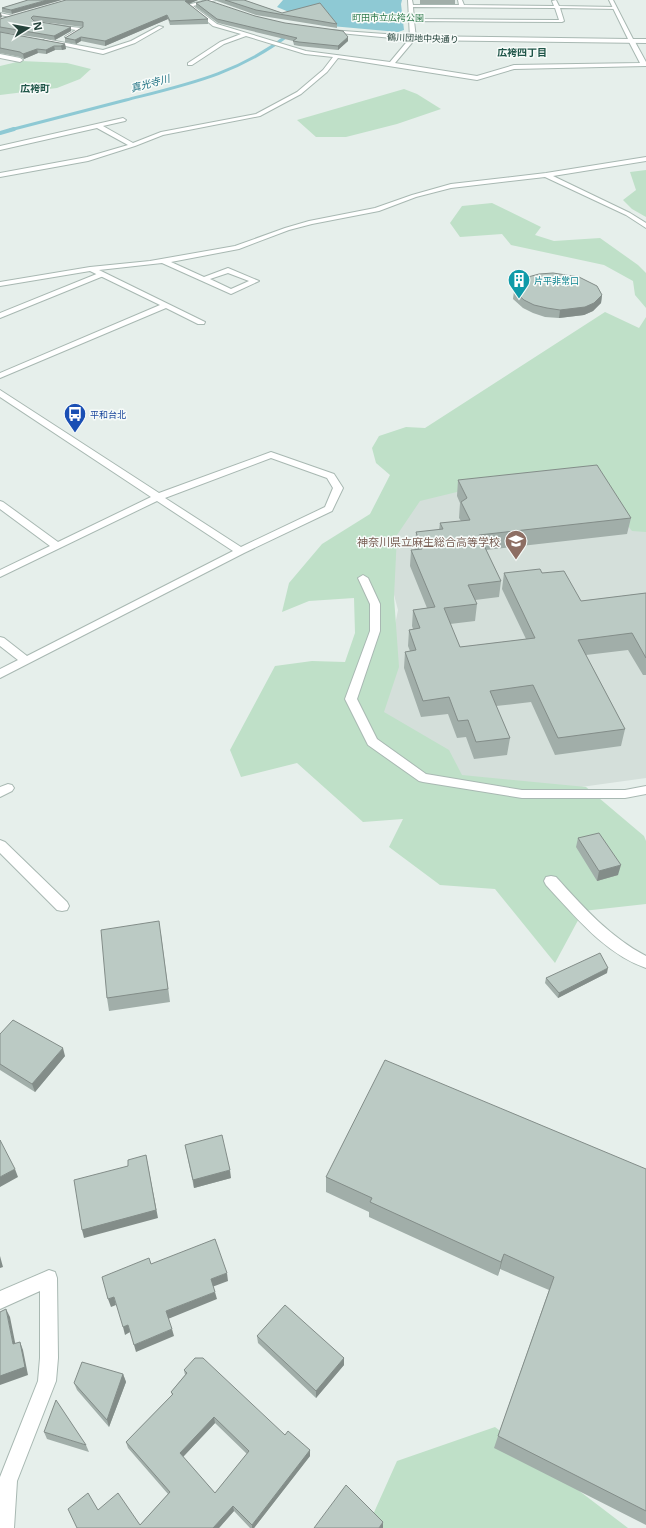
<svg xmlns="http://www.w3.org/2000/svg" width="646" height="1528" viewBox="0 0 646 1528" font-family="'Open Sans','Noto Sans JP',sans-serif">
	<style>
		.built { fill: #d4dfda }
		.green { fill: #bfe0c8 }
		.water { fill: #8ec9d4 }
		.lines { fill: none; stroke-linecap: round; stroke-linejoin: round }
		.stream-far1 { stroke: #8ec9d4; stroke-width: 3 }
		.stream { stroke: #8ec9d4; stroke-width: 4 }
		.minor-casing { stroke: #a8b8b2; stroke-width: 2 }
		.tertiary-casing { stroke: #a8b8b2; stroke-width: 2 }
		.minor { fill: #fff; fill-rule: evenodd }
		.tertiary { fill: #fff; fill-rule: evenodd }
		.wall { fill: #a1aea9; fill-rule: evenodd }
		.shaded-wall { fill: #838d89 }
		.building { fill: #bbcac4; stroke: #838d89; fill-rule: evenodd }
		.labels { text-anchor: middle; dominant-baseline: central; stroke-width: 3; stroke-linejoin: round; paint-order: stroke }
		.far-park-label { font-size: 9px; fill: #2d7a4b; stroke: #f7fbf9 }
		.far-street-label { font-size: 9px; fill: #24423a; stroke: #f7fbf9 }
		.far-culture-label { font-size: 9px; fill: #0d838f; stroke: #f7fbf9; text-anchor: start }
		.far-transit-label { font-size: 9px; fill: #164399; stroke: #f7fbf9; text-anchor: start }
		.far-neighbourhood-label { font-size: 10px; font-weight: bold; fill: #1f5548; stroke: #f7fbf9 }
		.far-water-label { font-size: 10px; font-style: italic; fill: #1c6f80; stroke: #f7fbf9 }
		.education-label { font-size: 11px; fill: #785e54; stroke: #f7fbf9; text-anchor: end }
	</style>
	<rect width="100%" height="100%" fill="#e6efeb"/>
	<!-- built -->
	<path class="built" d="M646 416V778L581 787 508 788 445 771 375 724 398 610 372 511Z"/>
	<!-- green -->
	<path class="green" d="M21 61 67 63 91 69 80 79 57 88 0 95V66Z
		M404 89 417 94 441 109 397 124 346 137H316L297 120Z
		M646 170V217L632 209 623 200 636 190 630 172Z
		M492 203 541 227 535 235 554 241 600 238 638 265 646 273V308L635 295 633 281 604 265 511 245 502 234 460 237 450 223 462 206Z
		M605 312 639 328 646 317V532L632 531 586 472 461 491 420 501 397 535 394 597 399 667 384 712 449 750 462 775 586 787 644 836 646 841V904L583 911 555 963 495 889 440 885 389 847 403 819 363 822 297 763 241 777 230 750 275 666 312 661 345 662 355 633 354 598 309 601 282 612 289 583 322 544 370 514 390 475 376 463 372 448 379 436 406 427 425 428Z
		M495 1427 628 1528H367L397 1461Z"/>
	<!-- water -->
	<path class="water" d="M283 0H402L401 4 404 30 398 32 320 25 277 7Z"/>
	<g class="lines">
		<!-- stream-far1 -->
		<path class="stream-far1" d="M10 130C49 120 87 110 126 100 189 84 238 74 291 33"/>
		<!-- stream -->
		<path class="stream" d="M0 133 14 129"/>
		<!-- minor casing -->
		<g class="minor-casing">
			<path id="minor" d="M207 0H216L193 6 217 24 306 51 390 62 410 38 408 0H412L413 5H459L458 0H462L464 5 554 6 552 1 556 0 559 6 615 7 617 9 560 8 564 21 562 22 414 21 416 38 395 63 477 76 514 65 640 63 628 40 631 38 634 40 646 62V66L514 69 477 80 338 58 327 72 301 94 260 116 163 135 135 146 88 161 0 177V173L87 157 128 145 97 128 0 150V146L123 118 126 120 125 121 103 126 133 143 161 132 256 114 297 92 323 70 333 57 305 54 246 36 224 44 192 65H188V63L220 42 241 34 213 26 187 5ZM413 7 555 8 559 20 414 19Z
				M0 13 18 17 16 18 0 15Z
				M54 25 81 28 83 29 68 39 65 37 66 36 76 30 56 27Z
				M159 26 163 27 135 43 103 54 42 41 45 39 103 50 131 41Z
				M0 54 20 58 23 60 20 62 0 58Z
				M646 157V161L553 176 630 213 646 223V228L626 215 545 177 451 188 416 197 379 211 312 224 289 230 239 249 171 262 204 277 228 268 259 281 231 294 162 263 99 270 205 322 204 324H198L166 308 0 378V373L160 305 90 271 0 286V282L90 267 150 261 235 246 285 228 309 221 375 208 412 195 451 184 546 173ZM228 273 249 281 231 289 210 279Z
				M0 390 159 493 271 452 334 474 343 488 332 511 244 553 0 678V669L18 660 0 646V637L4 638 27 656 233 551 157 501 0 577V570L50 546 0 509V501L3 502 58 542 151 497 0 397ZM271 458 327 478 333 488 325 507 241 547 165 498Z
				M363 575 368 578 380 604V631L357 699 377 739 426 774 522 790H625L646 786V794L625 798H522L423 782 419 781 368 745 345 699 370 631V604L358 578Z
				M8 784 12 785 14 788 12 791 0 797V787Z
				M0 840 5 842 67 902 69 906 67 910 62 911 57 910 0 853Z
				M551 876 556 877C583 907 610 937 646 956V968C605 954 575 916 546 885L544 881 546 877Z
				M49 1270 55 1272 57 1278 58 1358 56 1381 17 1481 14 1528H0V1477L38 1381 40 1358V1291L0 1309V1291Z"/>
		</g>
		<!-- tertiary casing -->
		<g class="tertiary-casing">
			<path id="tertiary" d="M609 0H613L633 39H646V43L413 40 329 32 327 31 329 30 413 36 628 39Z
				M99 273H102L106 275 0 318V313Z"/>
		</g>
		<!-- minor -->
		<use href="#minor" class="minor"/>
		<!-- tertiary -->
		<use href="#tertiary" class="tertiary"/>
	</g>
	<!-- wall -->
	<path class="wall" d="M28 0 12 14 2 12V8Z
		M66 0H198L189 4 208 19V24L170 25 168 19 105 46 81 41 76 44 65 42V38L83 27 34 21 71 31 55 40 0 32V19Z
		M216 0H244L282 13 337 24V28L256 15 217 1Z
		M420 0H455V4H420Z
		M196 3 255 16 348 41 338 50 299 46 294 45 293 41 218 23 196 7Z
		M0 32 65 44 66 49 62 50H55L46 54 38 53 24 59 20 57 0 53Z
		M514 291 602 295 601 303 593 311 584 315 559 318 545 317 533 313 523 308 513 299Z
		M458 480 631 518 627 534 486 550 501 581 499 597 475 600 477 604 475 621 450 624 460 647 526 639 502 589 504 573H542L581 601 646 593V675H643L628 650 586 655 625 729 621 746 555 755 531 702 496 706 510 738 507 755 474 759 466 737 457 738 448 714 421 717 404 668 405 652 410 651 408 646 409 630 413 629 412 626 413 610 427 608 410 566 411 550H415V549L416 532 439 530 440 523 461 521 459 518 460 503 457 496Z
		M578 838 618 875 597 881 576 847Z
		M161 934 170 1002 109 1011 107 998Z
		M607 973 558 998 545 983 546 978Z
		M0 1034 65 1056 35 1092 0 1070Z
		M185 1145 231 1178 194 1188Z
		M646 1169V1525L494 1448 498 1436 549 1290 500 1269 498 1276 369 1217V1212L326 1192V1177Z
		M257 1336 344 1358V1365L316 1398 258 1343Z
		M184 1370 285 1435 310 1450V1456L254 1528H250L234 1511 219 1528H77L98 1510 140 1525 168 1494 128 1448 126 1442 172 1395 171 1392 185 1375ZM215 1423 247 1454 215 1493 183 1457Z
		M123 1374 126 1382 109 1427 77 1390 74 1383Z
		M44 1432 86 1445 89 1452 47 1439Z"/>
	<!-- shaded-wall -->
	<path class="shaded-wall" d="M47 0H62L12 14 11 10Z
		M188 0H198L186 5 185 1Z
		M0 13H1L2 17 0 18Z
		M167 15 168 19 105 46V41Z
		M71 27V31L55 40 54 36Z
		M81 37V41L76 44 75 40Z
		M348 37V41L338 50V46Z
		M65 44 66 49 62 50 61 46Z
		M54 46 55 50 46 54V50Z
		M37 49 38 53 24 59 23 54Z
		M602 295 601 303 593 311 584 315 559 318 560 310Z
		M621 865 618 875 597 881 599 871Z
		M608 968 607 973 558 998 559 993Z
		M63 1048 65 1056 35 1092 32 1084Z
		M146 1155 158 1218 84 1238 82 1230Z
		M15 1169 18 1177 0 1187V1177Z
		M230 1170 231 1178 194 1188 193 1180Z
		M504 1254 500 1269 498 1276 501 1262Z
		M0 1256 3 1267 0 1268Z
		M227 1273 228 1281 212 1287 211 1279Z
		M215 1292 217 1299 168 1319 166 1311Z
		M114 1297 116 1305 111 1307 108 1299Z
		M6 1309 10 1317 17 1352 13 1344Z
		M128 1325 130 1332 125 1335 123 1327Z
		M172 1329 174 1336 136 1352 134 1345Z
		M20 1342 23 1350 28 1375 0 1385V1376Z
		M344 1358V1365L316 1398V1391Z
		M123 1374 126 1382 109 1427 107 1420Z
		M214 1417 215 1423 181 1459 180 1453Z
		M310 1450V1456L254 1528H252V1525Z
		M233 1506 234 1511 219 1528H213Z
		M383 1522V1528H379Z"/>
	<!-- building -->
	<path class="building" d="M28 0H47L11 10 2 8Z
		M66 0H188L185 1 208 19 170 21 167 15 105 41 81 37 75 40 65 38 83 27V22L33 16 31 18 34 21 71 27 54 36 0 27V19Z
		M207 0 255 16 285 23 343 31 348 37 338 46 299 42 293 41 297 38 217 19 196 3Z
		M225 0H244L282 13 320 3 337 24 256 10Z
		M0 32 65 44 61 46H54L46 50 37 49 23 54 20 52 0 48Z
		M553 273 579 277 597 286 602 295 594 303 585 307 560 310 547 308 534 305 524 300 514 291 520 282 528 277 539 274Z
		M597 465 631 518 479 535 501 581 468 585 477 604 444 608 460 647 535 638 504 573 540 569 542 573 564 571 581 601 646 593V658L632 633 578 640 625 729 558 738 533 685 490 691 510 738 476 742 468 720 458 721 449 697 423 701 405 652 416 650 409 630 420 628 413 610 435 607 411 550 422 549 416 532 443 529 440 523 470 520 461 502 467 498 458 480Z
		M599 833 621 865 599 871 578 838Z
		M159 921 168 989 107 998 101 930Z
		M600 953 608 968 559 993 546 978Z
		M13 1020 63 1048 32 1084 0 1064V1034Z
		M385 1060 646 1169V1511L498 1436 554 1277 504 1254 501 1262 370 1202 372 1198 326 1177Z
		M222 1135 230 1170 193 1180 185 1145Z
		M0 1140 15 1169 0 1177Z
		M146 1155 156 1210 82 1230 74 1180 128 1166V1160Z
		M215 1239 227 1273 211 1279 215 1292 166 1311 172 1329 134 1345 128 1325 123 1327 114 1297 108 1299 102 1277 149 1258 151 1264Z
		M285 1305 344 1358 316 1391 257 1336Z
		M6 1309 13 1344 20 1342 25 1367 0 1376V1312Z
		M195 1358H203L285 1435 288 1431 310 1450 252 1525 233 1506 213 1528H77L68 1509 88 1493 98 1510 118 1493 140 1525 170 1492 126 1442 173 1394 171 1392 187 1373 184 1370ZM214 1417 249 1451 215 1493 180 1453Z
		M82 1362 123 1374 107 1420 74 1383Z
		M56 1400 86 1445 44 1432Z
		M346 1485 383 1522 379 1528H314Z"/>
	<!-- icons -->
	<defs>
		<g id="building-pin" transform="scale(1.15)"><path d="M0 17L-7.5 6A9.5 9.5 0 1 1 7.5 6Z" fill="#0f9aa8" stroke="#f7fbf9"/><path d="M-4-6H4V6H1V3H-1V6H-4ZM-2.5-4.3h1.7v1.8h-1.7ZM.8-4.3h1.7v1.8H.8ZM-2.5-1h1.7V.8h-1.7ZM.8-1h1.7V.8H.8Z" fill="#fff"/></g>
		<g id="bus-pin" transform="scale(1.15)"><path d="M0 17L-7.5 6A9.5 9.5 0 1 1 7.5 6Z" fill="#1a4fb4" stroke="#f7fbf9"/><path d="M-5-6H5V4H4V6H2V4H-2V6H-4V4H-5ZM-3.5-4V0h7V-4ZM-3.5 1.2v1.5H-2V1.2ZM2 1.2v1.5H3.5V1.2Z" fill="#fff"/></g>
		<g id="school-pin" transform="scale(1.15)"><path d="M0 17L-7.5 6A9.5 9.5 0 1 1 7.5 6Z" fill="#8d6e63" stroke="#f7fbf9"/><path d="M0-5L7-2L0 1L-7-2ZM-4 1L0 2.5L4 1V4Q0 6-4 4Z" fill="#fff"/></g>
	</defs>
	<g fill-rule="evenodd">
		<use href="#building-pin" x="519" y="280"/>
		<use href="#bus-pin" x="75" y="414"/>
		<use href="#school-pin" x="516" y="541"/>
	</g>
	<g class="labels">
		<!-- far-park labels -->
		<g class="far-park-label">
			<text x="388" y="17">町田市立広袴公園</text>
		</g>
		<!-- far-street labels -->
		<g class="far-street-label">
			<text transform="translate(423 38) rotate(2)">鶴川団地中央通り</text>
		</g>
		<!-- far-culture labels -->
		<g class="far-culture-label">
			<text x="534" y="280">片平非常口</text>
		</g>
		<!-- far-transit labels -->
		<g class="far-transit-label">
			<text x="90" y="414">平和台北</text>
		</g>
		<!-- far-neighbourhood labels -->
		<g class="far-neighbourhood-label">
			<text x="522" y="52">広袴四丁目</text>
			<text x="35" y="88">広袴町</text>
		</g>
		<!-- far-water labels -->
		<g class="far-water-label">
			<text transform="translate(150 83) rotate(-15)">真光寺川</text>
		</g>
		<!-- education labels -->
		<g class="education-label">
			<text x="500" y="541">神奈川県立麻生総合高等学校</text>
		</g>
	</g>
	<!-- north arrow -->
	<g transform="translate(28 28) rotate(79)" stroke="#f7fbf9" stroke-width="3" paint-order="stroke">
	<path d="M0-3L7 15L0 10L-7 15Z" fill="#24423a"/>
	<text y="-6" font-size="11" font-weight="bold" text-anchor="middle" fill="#24423a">N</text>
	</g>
</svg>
